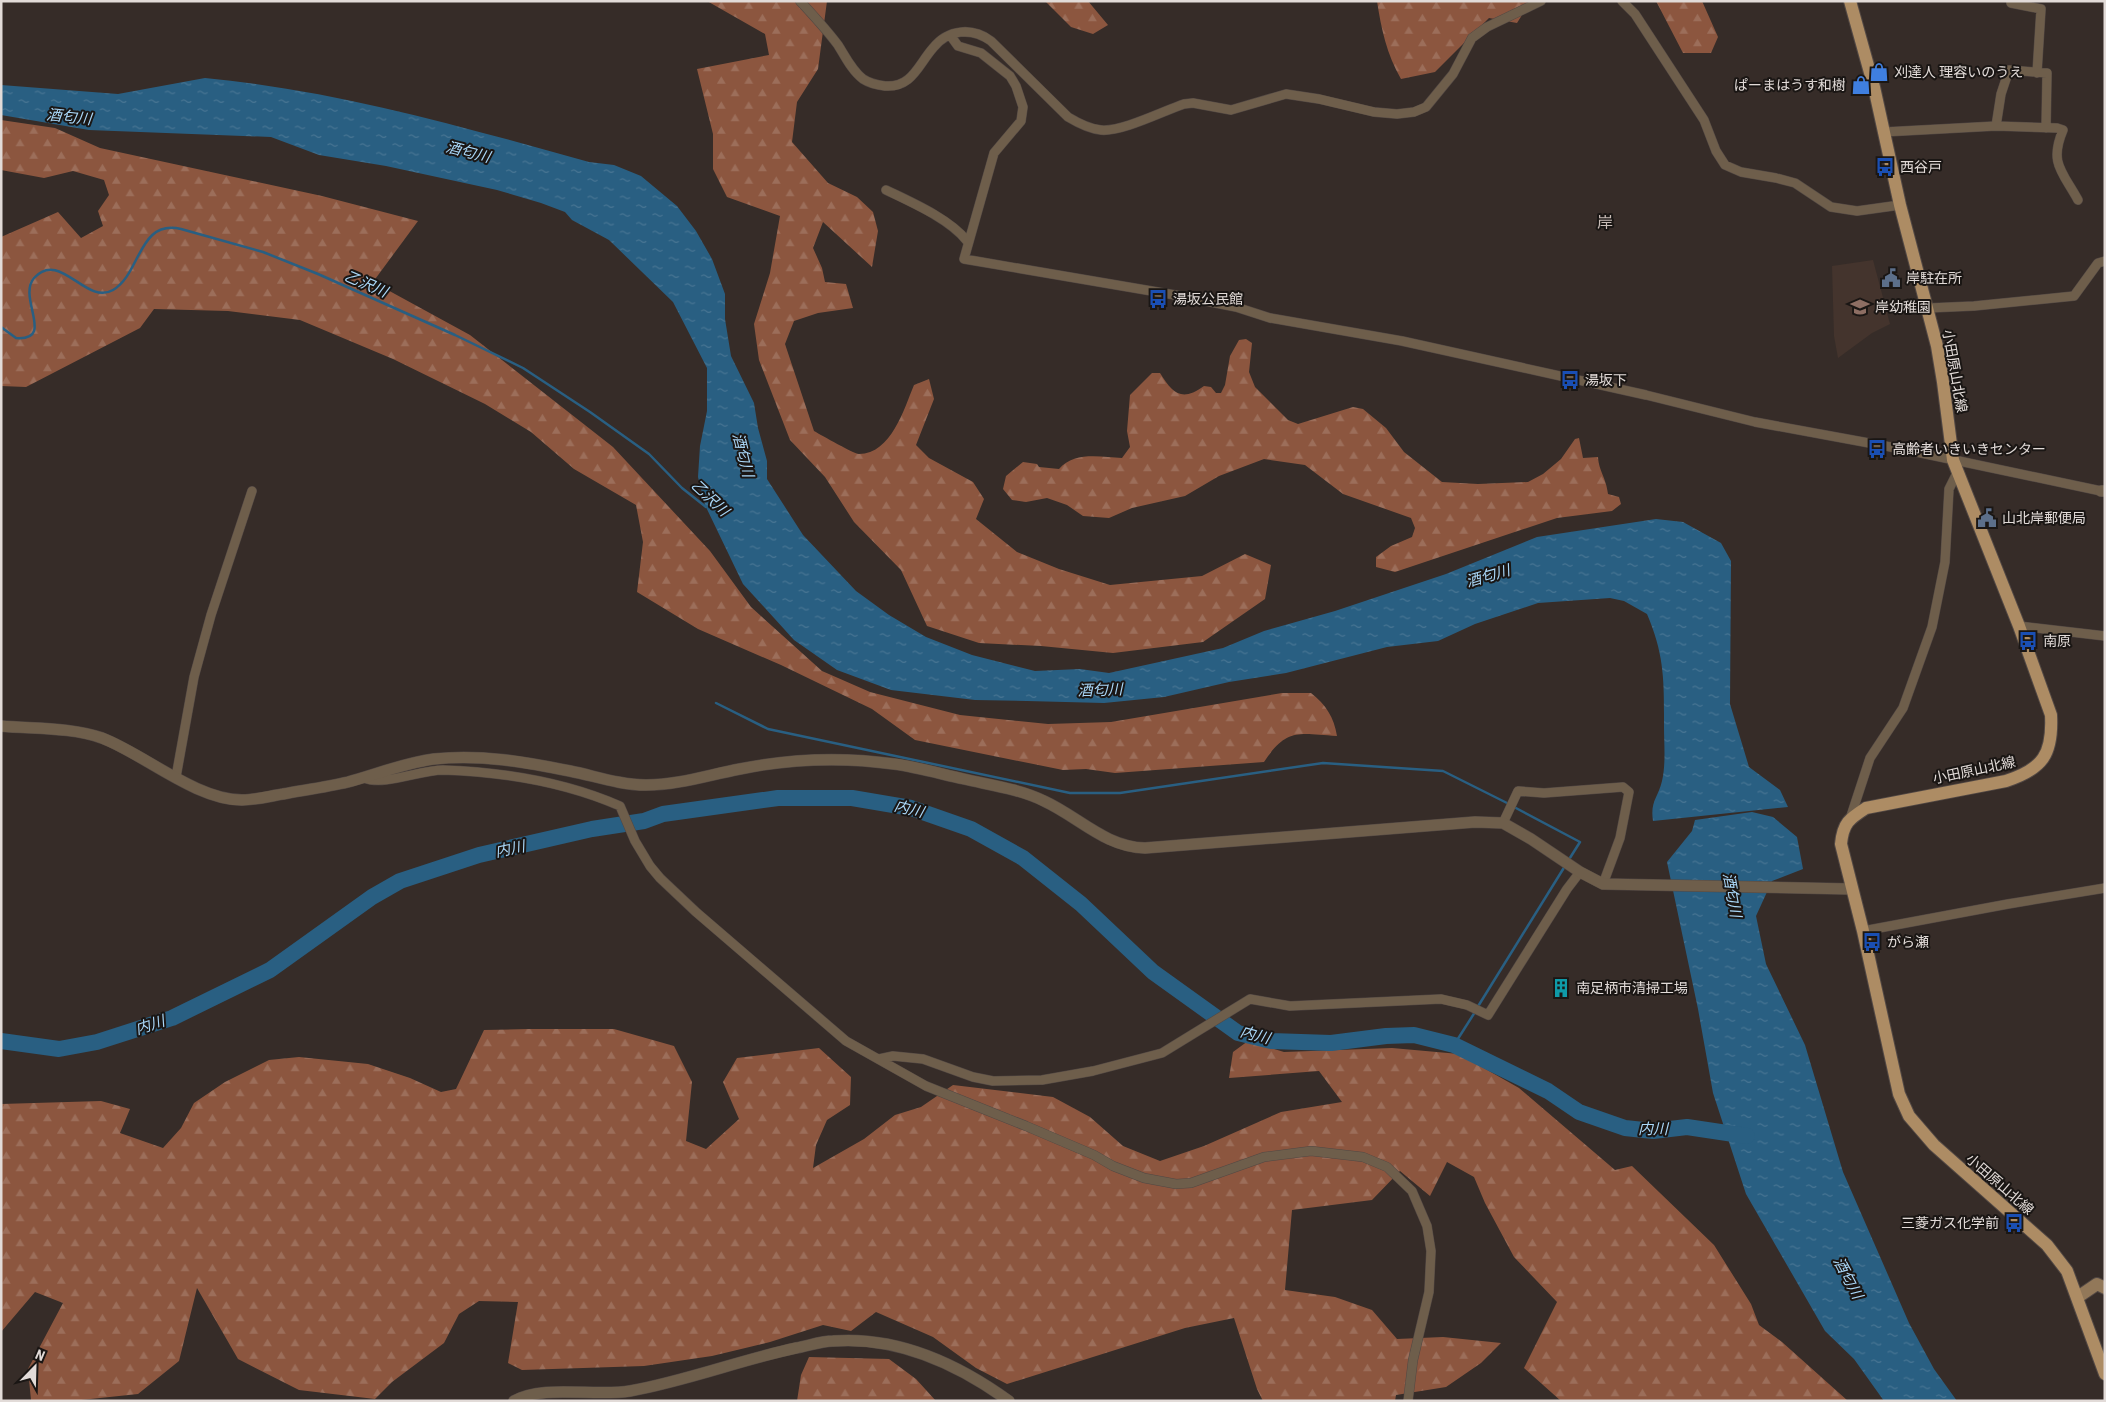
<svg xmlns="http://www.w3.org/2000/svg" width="2106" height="1402" viewBox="0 0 2106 1402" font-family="'Roboto Condensed','Noto Sans JP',sans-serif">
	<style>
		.built { fill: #44342d }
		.forest { fill: url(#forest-firs) }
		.water { fill: url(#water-ripples) }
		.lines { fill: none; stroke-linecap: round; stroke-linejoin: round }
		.stream { stroke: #295f82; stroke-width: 2.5 }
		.river { stroke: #295f82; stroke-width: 16 }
		.minor-casing { stroke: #524844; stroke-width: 10 }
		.tertiary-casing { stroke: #524844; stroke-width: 12 }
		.secondary-casing { stroke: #524844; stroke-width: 14 }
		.primary-casing { stroke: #524844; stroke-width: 14 }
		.minor { stroke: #6e5e4b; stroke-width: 9 }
		.tertiary { stroke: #6e5e4b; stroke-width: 11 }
		.secondary { stroke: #927859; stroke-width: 12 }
		.primary { stroke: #ad8c64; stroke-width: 12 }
		.labels { text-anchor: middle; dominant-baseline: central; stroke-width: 4; stroke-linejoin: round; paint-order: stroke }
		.poi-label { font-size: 14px; fill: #e2dbd8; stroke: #1a1614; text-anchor: start }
		.street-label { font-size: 14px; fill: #e2dbd8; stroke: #1a1614 }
		.water-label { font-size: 15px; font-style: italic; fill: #aad8f9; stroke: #1a1614 }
		.quarter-label { font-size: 16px; fill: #c9bdb7; stroke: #1a1614 }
	</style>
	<defs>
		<pattern id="forest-firs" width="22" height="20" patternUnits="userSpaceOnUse" patternTransform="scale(1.25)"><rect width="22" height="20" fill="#8c563f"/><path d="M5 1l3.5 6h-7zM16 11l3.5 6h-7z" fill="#9c6e5a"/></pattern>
		<pattern id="water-ripples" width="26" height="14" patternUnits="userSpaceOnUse" patternTransform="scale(1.25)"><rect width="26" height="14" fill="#295f82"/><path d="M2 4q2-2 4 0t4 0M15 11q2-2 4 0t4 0" fill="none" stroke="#487593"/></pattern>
	</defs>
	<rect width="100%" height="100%" fill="#362c28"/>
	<!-- built -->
	<path class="built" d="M1873 260 1890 324 1872 333 1838 358 1834 336 1832 266Z"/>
	<!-- forest -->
	<path class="forest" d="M707 1H827L818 69 797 102 792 142 828 183 857 197 873 212 878 231 872 267 823 222 813 248 822 268 825 282 846 284 853 308 818 313 794 321 785 344 814 431C823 436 852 453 859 454 891 454 904 409 914 385L929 379 934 399 916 445 929 458 973 482 984 499 976 519 1017 552 1059 569 1110 585 1202 576 1245 554 1271 565 1265 599 1203 642 1113 653 1041 646 979 643 927 626 901 570 854 522 825 477 790 440 759 360 754 324 770 273 780 216 727 197 713 169V134L697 69 769 55 765 34Z
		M1045 1H1088L1108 25 1093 34 1071 27Z
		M1377 1H1531L1517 23 1489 18 1435 72 1401 79C1387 55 1381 28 1377 1Z
		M1656 1H1702L1718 37 1711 53H1683Z
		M1 120 55 128 100 148 322 196 418 221 373 282 470 335 613 447 710 551 751 607 822 671 870 692 960 715 1048 724 1111 722 1282 693H1311C1326 705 1334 717 1337 736 1299 734 1287 727 1264 762L1115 773 1086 769 1063 770 915 740 872 709 781 665 698 629 637 592 643 542 636 505 574 469 531 432 485 404 393 359 300 320 228 311 154 309 140 328 26 387 1 386V237L58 212 81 238 103 226 98 211 109 195 104 180 73 171 44 178 1 170Z
		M1246 339 1252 343 1249 372 1255 387 1288 420 1298 424 1353 407 1363 409 1386 428 1404 452 1442 482 1478 484 1528 482 1543 474 1561 459 1575 439 1579 438 1583 458 1598 457C1599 472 1606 477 1608 494L1619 497 1621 504 1612 511 1557 518 1395 572 1376 567V557L1391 546 1412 537 1415 528 1411 518 1343 494 1305 465 1264 459 1219 476 1185 496 1132 508 1109 518 1083 516 1067 505 1047 498 1026 502 1012 500 1003 489 1006 476 1023 462 1037 464 1039 467 1059 469C1074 451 1101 457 1122 458L1130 447 1127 431 1130 395 1152 373H1160C1173 394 1182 402 1204 386L1211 387 1216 393H1221L1225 385 1230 356 1239 340Z
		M529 1029H614L674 1046 692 1082 686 1141 706 1149 739 1119 723 1082 737 1058 819 1048 851 1077 850 1105 827 1120 816 1145 813 1168 864 1139 895 1115 921 1107 953 1085 1053 1097 1090 1117 1123 1146 1160 1161 1204 1146 1281 1112 1342 1102 1319 1071 1229 1078 1233 1052 1248 1041 1284 1052 1392 1048 1459 1054 1519 1088 1615 1170 1632 1166 1714 1245 1751 1304 1759 1325 1782 1342 1848 1401H1561L1524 1368 1557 1302 1514 1257 1485 1203 1474 1177 1447 1162 1430 1196 1400 1171 1372 1200 1292 1210 1285 1290 1335 1297 1372 1310 1397 1339 1443 1337 1501 1343 1481 1363 1446 1387 1396 1395 1395 1401H1263L1257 1389 1234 1318 1185 1328 1007 1384 976 1368 933 1337 876 1312 851 1331 823 1325 770 1342 712 1356 644 1366 522 1370 508 1363 518 1302 479 1301 459 1314 444 1343 392 1382 375 1399 299 1390 238 1359 197 1288 179 1361 138 1394 81 1400H31L28 1369 63 1303 35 1292 1 1332V1104L101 1101 130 1109 120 1133 163 1148 181 1128 194 1103 225 1082 269 1060 299 1057 368 1064 410 1078 441 1092 456 1089 484 1030Z
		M809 1357 889 1359 916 1379 936 1401H797L801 1375Z"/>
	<!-- water -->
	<path class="water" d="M205 78C335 90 463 127 589 162L614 165 641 176 677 206 696 231 712 259 725 294V319L731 356 754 403 758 428 767 461V479L803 535 856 591 889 615 926 637 972 655 1035 671 1080 669 1109 673 1223 648 1264 631 1335 611 1446 574 1537 537 1656 519 1683 522 1721 543 1731 561 1730 704 1749 767 1780 790 1788 807 1653 821C1650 801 1658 798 1662 781 1666 764 1664 744 1664 727 1664 683 1665 656 1647 614L1624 601 1610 598 1538 603 1475 624 1438 641 1387 647 1286 673 1229 682 1164 697 1104 703 1027 701 975 700 891 690 837 670 794 640 743 584 705 505 698 477 700 446 707 411V368L673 302 609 240 572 220 565 212 541 203 497 190 386 166 319 155 271 137 89 130 1 115V85L118 94Z
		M1752 812 1773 817 1797 837 1803 869 1772 881 1756 916 1766 964 1805 1045 1843 1172 1909 1323 1934 1369 1957 1401H1884L1854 1359 1825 1331 1746 1194 1713 1093 1698 1009 1667 862 1692 831 1695 820Z"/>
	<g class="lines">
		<!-- stream -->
		<path class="stream" d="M1 327 16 338C56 341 17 298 34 278 60 249 86 306 113 290 141 274 138 219 181 229L263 252 318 274 455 335 523 368 590 412 649 454 682 488 706 507
			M716 703 768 729 1070 793H1120L1323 763 1443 771 1509 804
			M1514 807 1580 842 1568 861
			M1477 1008 1565 866
			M1454 1045 1475 1012"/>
		<!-- river -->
		<path class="river" d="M1 1041 59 1049 97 1042 172 1018 270 970 372 897 400 881 479 855 592 829 644 821 663 814 778 798H852L911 808 971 829 1023 858 1081 904 1153 972 1238 1033 1271 1041 1331 1043 1386 1036 1414 1035 1454 1045 1548 1091 1579 1112 1625 1128 1653 1131 1687 1127 1747 1136"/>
		<!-- minor casing -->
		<g class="minor-casing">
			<path id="minor" d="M800 1C813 15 826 29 838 45 845 56 852 71 863 79 869 83 877 85 885 86 912 88 918 65 933 48 948 29 972 27 991 41L1068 117C1078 123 1089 129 1101 130 1122 132 1163 111 1184 104L1193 103 1231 110 1286 94 1319 99 1374 112 1397 114 1414 112 1426 107 1453 74 1472 38 1487 27 1541 1
				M1622 1 1635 14 1704 120 1716 151 1725 165 1741 172 1776 178 1795 183 1831 207 1857 211 1900 205
				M2012 1 2011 3 2041 9 2037 73
				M950 35 958 46 981 53 1010 76 1016 86 1023 107 1021 121 994 153 964 259 1175 295 1236 307 1270 318 1402 341 1646 395 1755 422 1907 450 2101 491
				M1996 126 2001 94 2009 70 2047 73 2046 128
				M1884 132 1996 126 2057 128 2063 130C2049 163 2062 171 2078 200
				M886 190C911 202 950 219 967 241
				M1928 308 1974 306 2074 296 2098 263 2105 261
				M2019 626 2105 636
				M176 777 194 677 211 615 252 491
				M364 778C385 786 420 770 443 770 503 772 565 782 620 806L635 841 650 866 660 878 696 912 846 1041 926 1086 1026 1126 1094 1155 1113 1166 1144 1178 1176 1184 1191 1183 1264 1157 1311 1151 1363 1157 1387 1167 1412 1191 1427 1226 1431 1251 1429 1292 1413 1360 1408 1401
				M1850 819 1870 758 1903 708 1932 627 1945 562 1949 489 1957 473
				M1503 823 1518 791 1544 793 1623 787 1629 792 1620 838 1603 884
				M1863 931 2008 904 2105 888
				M879 1059 893 1056 923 1059 973 1077 993 1081 1042 1080 1093 1071 1162 1053 1250 999 1290 1006 1441 999 1467 1005 1488 1015 1567 889 1580 872"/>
		</g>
		<!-- tertiary casing -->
		<g class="tertiary-casing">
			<path id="tertiary" d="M2101 491H2105
				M1 726C33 729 71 727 102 738 144 754 196 800 242 800 256 800 270 796 283 794 305 790 327 787 348 782 377 774 404 763 434 759 481 754 525 762 570 771 595 776 620 785 646 785 678 785 708 775 740 769 789 759 844 757 894 764 917 767 941 774 964 779 990 785 1020 789 1044 801 1079 817 1105 847 1145 848L1475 822 1503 823 1531 839 1580 872 1603 884 1851 889
				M514 1401C543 1384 595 1397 630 1391 686 1381 740 1360 796 1348 808 1346 821 1341 833 1341 897 1336 958 1364 1009 1401"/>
		</g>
		<!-- secondary casing -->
		<g class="secondary-casing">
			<path id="secondary" d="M2078 1297 2097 1284 2105 1288"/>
		</g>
		<!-- primary casing -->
		<g class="primary-casing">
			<path id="primary" d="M1850 1 1874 87 1900 205 1937 346 1943 382 1953 460 2019 626 2051 715C2053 754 2043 769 2006 781L1866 808C1849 819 1843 823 1841 844L1863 931 1899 1094 1909 1116 1934 1145 2047 1245 2067 1271 2105 1374"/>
		</g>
		<!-- minor -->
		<use href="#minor" class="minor"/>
		<!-- tertiary -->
		<use href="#tertiary" class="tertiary"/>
		<!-- secondary -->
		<use href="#secondary" class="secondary"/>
		<!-- primary -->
		<use href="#primary" class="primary"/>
	</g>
	<!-- icons -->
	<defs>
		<g id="shop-bare" transform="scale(1.5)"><path d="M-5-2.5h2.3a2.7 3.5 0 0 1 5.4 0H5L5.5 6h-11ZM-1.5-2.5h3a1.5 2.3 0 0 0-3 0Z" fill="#3f7fe0" stroke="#1a1614" stroke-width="2.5" paint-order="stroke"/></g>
		<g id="bus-bare" transform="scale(1.5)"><path d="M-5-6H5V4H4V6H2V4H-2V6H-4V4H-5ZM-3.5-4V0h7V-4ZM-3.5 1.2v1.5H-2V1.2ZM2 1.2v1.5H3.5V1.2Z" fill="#1a4fb4" stroke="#1a1614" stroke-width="2.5" paint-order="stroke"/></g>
		<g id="civic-bare" transform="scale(1.5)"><path d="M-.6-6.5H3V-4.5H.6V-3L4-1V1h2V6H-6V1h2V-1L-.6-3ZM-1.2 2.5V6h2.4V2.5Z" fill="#5c6f8a" stroke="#1a1614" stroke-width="2.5" paint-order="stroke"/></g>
		<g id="school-bare" transform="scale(1.5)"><path d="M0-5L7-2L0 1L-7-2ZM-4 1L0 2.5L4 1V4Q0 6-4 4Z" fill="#8d6e63" stroke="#1a1614" stroke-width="2.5" paint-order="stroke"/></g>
		<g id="building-bare" transform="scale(1.5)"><path d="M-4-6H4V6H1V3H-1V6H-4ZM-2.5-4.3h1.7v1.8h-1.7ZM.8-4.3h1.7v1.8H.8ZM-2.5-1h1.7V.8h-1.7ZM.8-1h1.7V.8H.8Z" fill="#0f9aa8" stroke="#1a1614" stroke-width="2.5" paint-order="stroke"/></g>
	</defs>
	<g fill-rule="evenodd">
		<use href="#shop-bare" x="1879" y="72"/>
		<use href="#shop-bare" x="1861" y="85"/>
		<use href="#bus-bare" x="1885" y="167"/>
		<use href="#civic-bare" x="1891" y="278"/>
		<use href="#bus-bare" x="1158" y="299"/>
		<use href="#school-bare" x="1860" y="307"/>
		<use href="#bus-bare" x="1570" y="380"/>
		<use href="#bus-bare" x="1877" y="449"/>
		<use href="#civic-bare" x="1987" y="518"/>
		<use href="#bus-bare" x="2028" y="641"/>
		<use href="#bus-bare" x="1872" y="942"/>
		<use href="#building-bare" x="1561" y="988"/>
		<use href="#bus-bare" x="2014" y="1223"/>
	</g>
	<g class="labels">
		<!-- poi labels -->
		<g class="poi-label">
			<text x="1894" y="72">刈達人 理容いのうえ</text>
			<text x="1846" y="85" text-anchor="end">ぱーまはうす和樹</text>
			<text x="1900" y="167">西谷戸</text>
			<text x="1906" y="278">岸駐在所</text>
			<text x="1173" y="299">湯坂公民館</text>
			<text x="1875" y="307">岸幼稚園</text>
			<text x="1585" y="380">湯坂下</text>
			<text x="1892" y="449">高齢者いきいきセンター</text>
			<text x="2002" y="518">山北岸郵便局</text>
			<text x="2043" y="641">南原</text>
			<text x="1887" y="942">がら瀬</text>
			<text x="1576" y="988">南足柄市清掃工場</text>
			<text x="1999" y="1223" text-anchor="end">三菱ガス化学前</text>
		</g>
		<!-- street labels -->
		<g class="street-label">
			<text transform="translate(1955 371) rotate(80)">小田原山北線</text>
			<text transform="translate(1974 770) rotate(-12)">小田原山北線</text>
			<text transform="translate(2000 1184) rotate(41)">小田原山北線</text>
		</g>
		<!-- water labels -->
		<g class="water-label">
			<text transform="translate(69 117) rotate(6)">酒匂川</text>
			<text transform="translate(468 152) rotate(14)">酒匂川</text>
			<text transform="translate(366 284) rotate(23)">乙沢川</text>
			<text transform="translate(743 455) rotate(76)">酒匂川</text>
			<text transform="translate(710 498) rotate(43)">乙沢川</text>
			<text transform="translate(1488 576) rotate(-16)">酒匂川</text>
			<text transform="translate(1100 690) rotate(-2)">酒匂川</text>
			<text transform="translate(909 809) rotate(14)">内川</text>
			<text transform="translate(510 849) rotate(-12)">内川</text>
			<text transform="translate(1732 895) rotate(80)">酒匂川</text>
			<text transform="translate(150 1025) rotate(-18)">内川</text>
			<text transform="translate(1255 1035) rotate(15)">内川</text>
			<text x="1653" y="1129">内川</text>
			<text transform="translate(1848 1278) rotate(62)">酒匂川</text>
		</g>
		<!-- quarter labels -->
		<g class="quarter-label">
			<text x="1605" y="222">岸</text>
		</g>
	</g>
	<!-- border -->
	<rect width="2106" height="1402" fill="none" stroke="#e2dbd8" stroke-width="5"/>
	<!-- north arrow -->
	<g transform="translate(35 1367) rotate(23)" stroke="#1a1614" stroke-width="4" paint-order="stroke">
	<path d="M0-4L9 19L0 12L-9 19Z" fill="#e2dbd8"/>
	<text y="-8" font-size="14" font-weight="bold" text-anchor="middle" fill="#e2dbd8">N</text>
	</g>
</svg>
